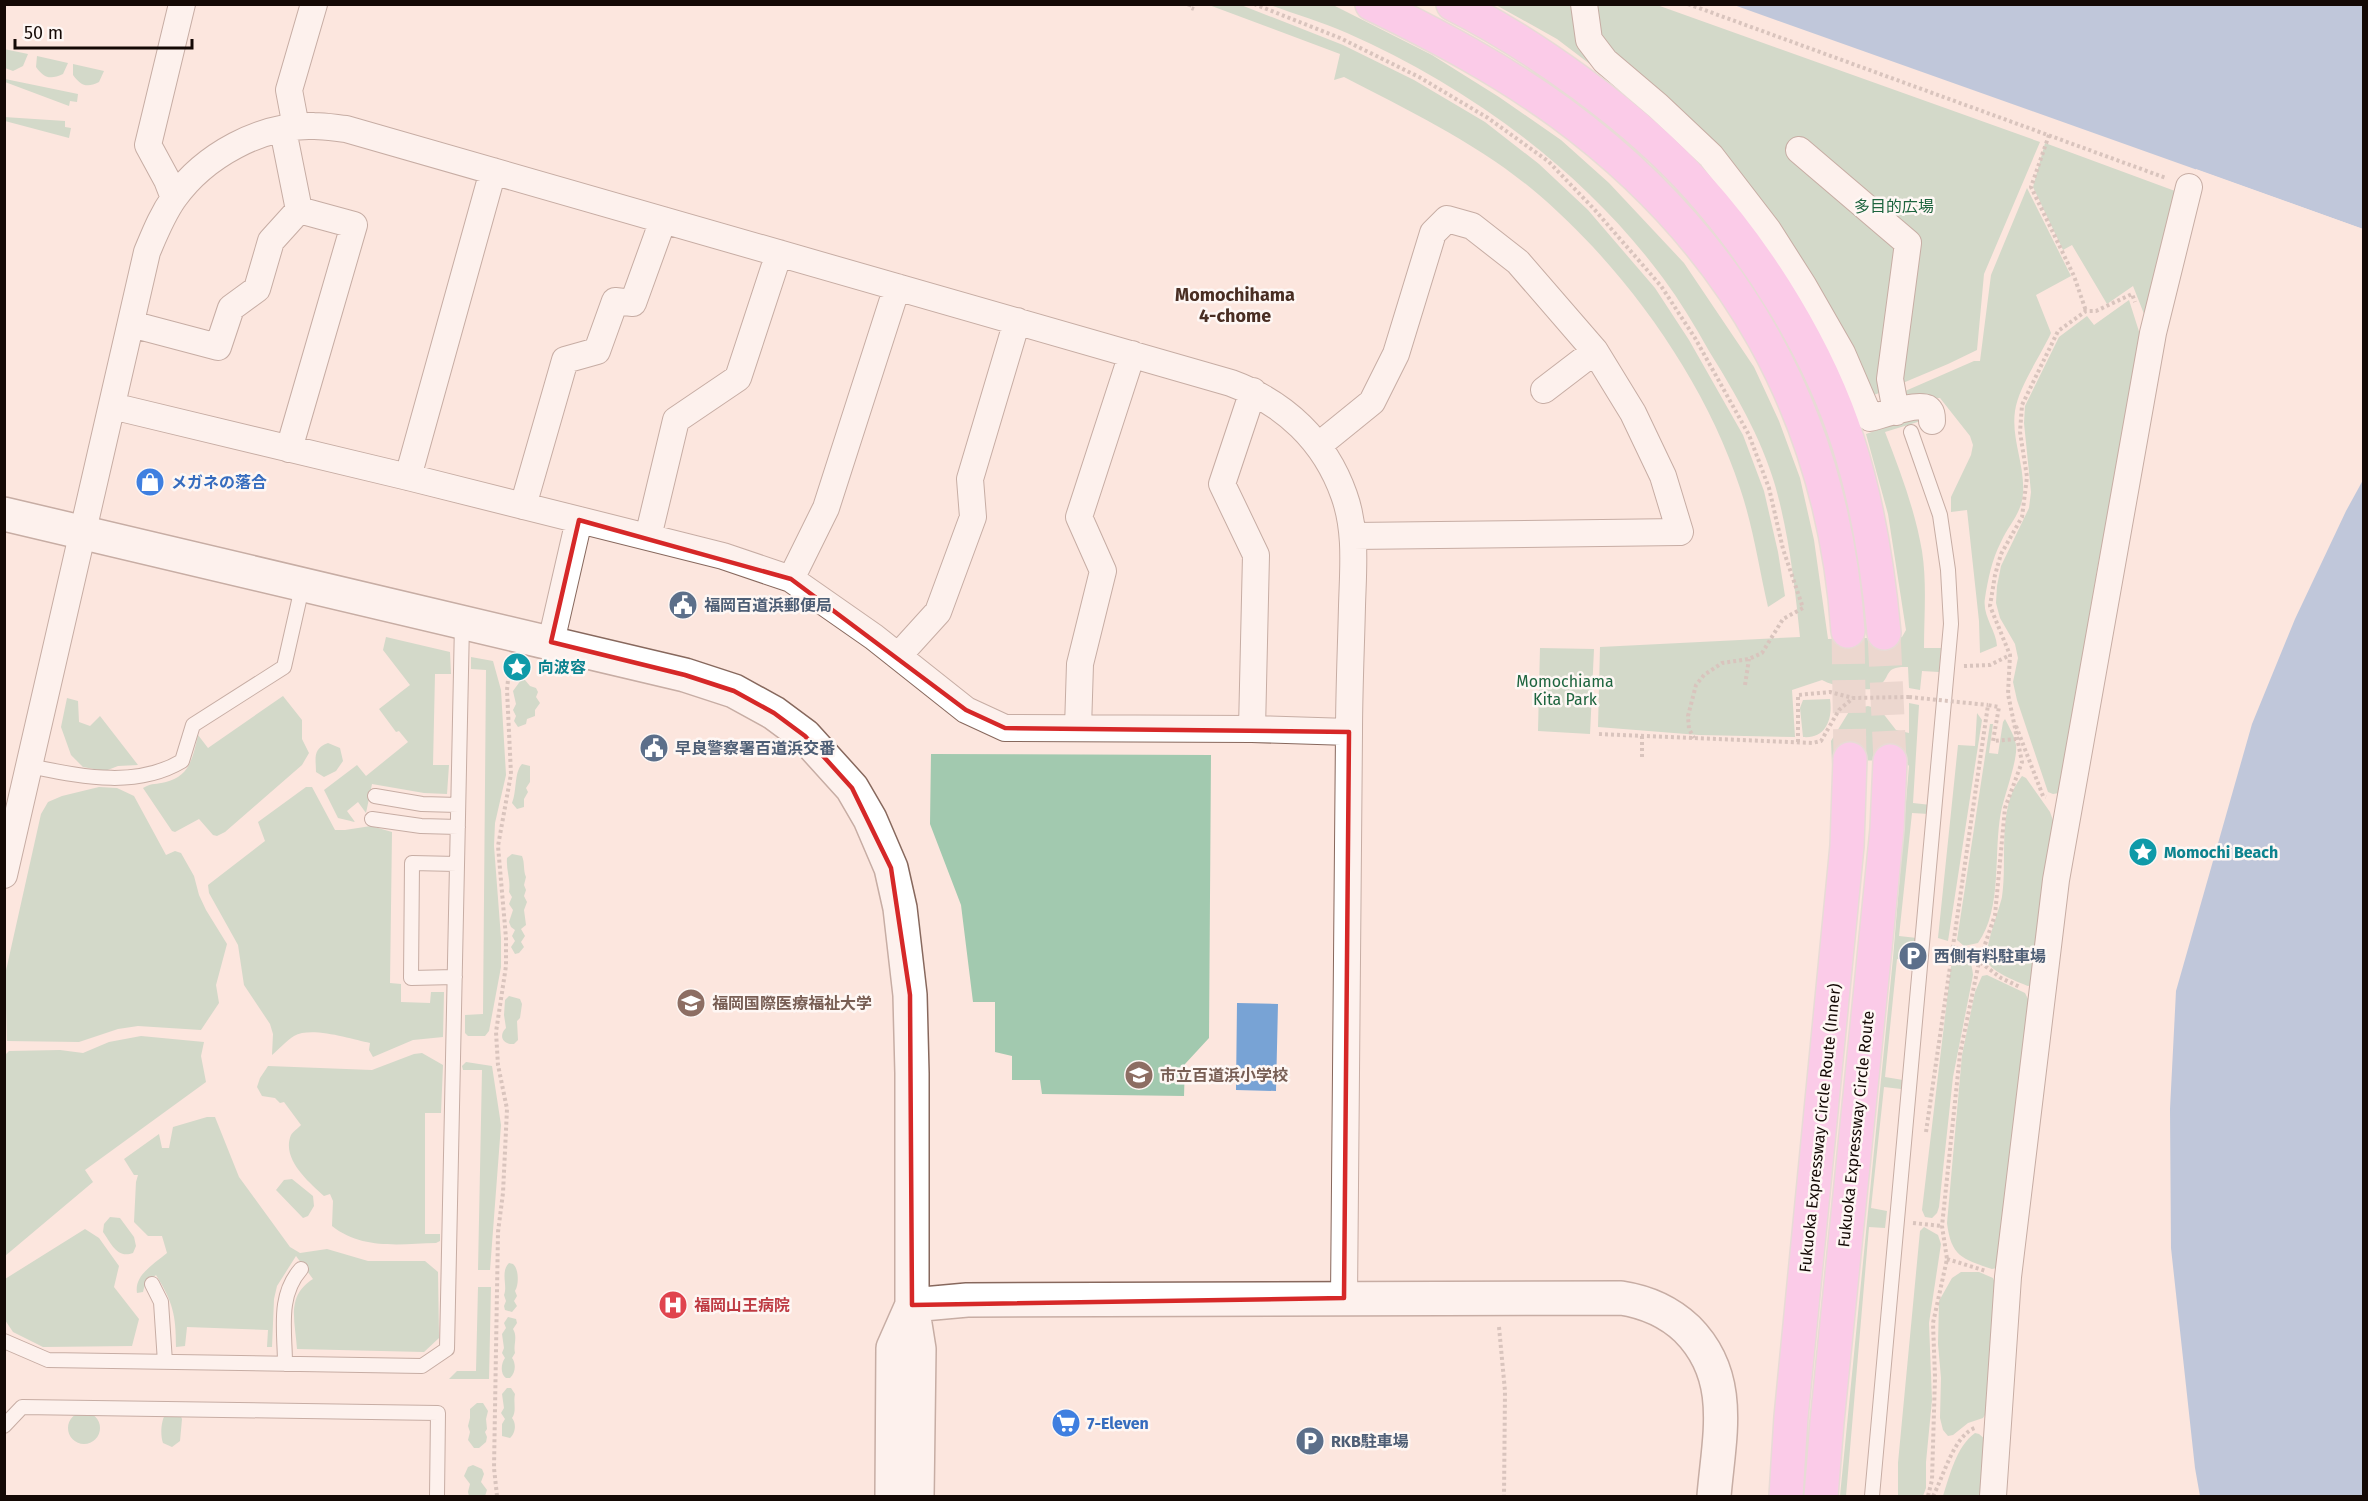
<svg xmlns="http://www.w3.org/2000/svg" width="2368" height="1501" viewBox="0 0 2368 1501" font-family="'Fira Sans','Noto Sans JP',sans-serif">
	<style>
		.green { fill: #a2c9af }
		.water { fill: #78a3d5 }
		.pier { fill: #fce6de }
		.lines { fill: none; stroke-linecap: round; stroke-linejoin: round }
		.highway-tunnel { stroke: #d9c5bd; stroke-width: 33; stroke-dasharray: 33 16; stroke-linecap: butt }
		.lane-casing { stroke: #87685d; stroke-width: 16 }
		.street-casing { stroke: #87685d; stroke-width: 28 }
		.secondary-casing { stroke: #87685d; stroke-width: 36 }
		.highway-casing { stroke: #d0cecd; stroke-width: 36 }
		.path { stroke: #af9c96; stroke-width: 4; stroke-dasharray: 3 3; stroke-linecap: butt }
		.lane { stroke: #fff; stroke-width: 14 }
		.street { stroke: #fff; stroke-width: 26 }
		.secondary { stroke: #fff; stroke-width: 33 }
		.highway { stroke: #faaaf4; stroke-width: 33 }
		.path-bridge { stroke: #af9c96; stroke-width: 4; stroke-dasharray: 3 3; stroke-linecap: butt }
		.marked { fill: none; stroke: #d62828; stroke-width: 4.5; stroke-linejoin: round }
		.labels { text-anchor: middle; dominant-baseline: central; stroke-width: 5; stroke-linejoin: round; paint-order: stroke }
		.park-label { font-size: 16px; fill: #1d643e; stroke: #fef7f4 }
		.shop-label { font-size: 16px; font-weight: bold; fill: #366cbe; stroke: #fef7f4; text-anchor: start }
		.service-label { font-size: 16px; font-weight: bold; fill: #4e5e75; stroke: #fef7f4; text-anchor: start }
		.culture-label { font-size: 16px; font-weight: bold; fill: #0d838f; stroke: #fef7f4; text-anchor: start }
		.education-label { font-size: 16px; font-weight: bold; fill: #785e54; stroke: #fef7f4; text-anchor: start }
		.street-label { font-size: 16px; fill: #140905; stroke: #fef7f4 }
		.health-label { font-size: 16px; font-weight: bold; fill: #be3a42; stroke: #fef7f4; text-anchor: start }
		.neighbourhood-label { font-size: 18px; font-weight: bold; fill: #492e23; stroke: #fef7f4 }
	</style>
	<rect width="100%" height="100%" fill="#fce6de"/>
	<!-- green -->
	<path class="green" d="M1209 5H1241L1343 45 1414 80 1485 122 1539 164 1588 210 1655 288 1689 340 1743 435 1764 491 1778 552 1785 596 1768 607C1759 568 1753 526 1740 488 1704 377 1621 263 1532 189 1476 143 1408 110 1344 77L1334 80 1340 54Z
		M1270 5H1333L1432 55 1499 97 1561 140 1609 183 1684 263 1754 367 1779 421 1800 478 1814 540 1828 639 1902 637 1906 630 1888 514 1866 434 1921 415 1924 420 1885 432C1900 471 1915 510 1922 551 1927 583 1924 616 1924 648H1941L1939 672 1922 671 1920 690 1909 688 1908 667C1883 666 1892 676 1879 686 1869 694 1832 686 1822 680L1792 690 1795 737 1699 735 1598 727 1600 647 1800 637C1795 587 1789 534 1775 485 1761 437 1735 393 1709 351 1695 326 1680 301 1663 278 1583 170 1469 87 1347 33 1322 22 1295 14 1270 5Z
		M1496 5H1576L1653 112 1557 39Z
		M1594 5H1657L2040 142 1984 274 1977 350 1948 364 1867 398 1812 283 1602 45Z
		M4 49 28 54 23 66 13 71 5 68Z
		M37 56 68 63 63 74C50 80 44 78 36 67Z
		M73 64 104 71 99 82C87 88 81 86 73 75Z
		M5 79 78 94 77 102 70 101 69 106 5 82Z
		M4 117 65 121V127L71 128 69 138 5 121Z
		M2045 143 2175 191 2179 200 2146 319 2133 286 2107 304 2072 245 2063 250 2033 187Z
		M2027 188 2071 276 2036 295 2051 333C2041 355 2018 388 2015 411 2011 439 2025 465 2023 493 2022 513 2009 524 2001 542 1992 559 1988 579 1985 598 1982 616 1996 630 1997 646L1980 653 1979 621 1967 510 1951 512V497L1971 455 1973 445 1970 436 1940 398 1908 399 1903 392 1974 361H1980L1991 275Z
		M2129 300 2142 341 2115 489 2099 559 2059 793 2053 794 2048 792 2017 700 2013 682 2018 658 2015 644 2000 618 1996 603 1997 586 2001 566 2029 508 2031 492 2024 423 2025 406 2059 337 2087 316 2094 325Z
		M386 637 450 652 451 674H435L433 765H449L447 794 424 793 372 784 366 813 358 802 347 811 355 822 338 818 324 790 357 765 366 776 408 742 399 731 396 732 379 709 410 685 383 650Z
		M1540 648 1594 649 1590 734 1538 731Z
		M471 657 493 661 501 690 506 775 495 823 494 846 501 938V967L489 1031 485 1036H468L465 1033V1015L483 1014 486 670 471 669Z
		M521 680H525L530 686 536 688 538 692 536 697 540 703 535 710V716L527 719 526 724 518 727 514 721 516 716 513 710 516 704 513 691Z
		M283 696 302 720V739L309 753 302 765 225 832 217 836 213 835 199 819 175 832 172 831 143 788C153 782 156 785 166 782 190 776 193 757 198 735L208 748Z
		M67 698 78 701 79 722 90 726 100 716 138 765 118 766 105 771 83 767 71 755 61 727Z
		M1830 699C1833 719 1826 739 1803 737L1800 708 1803 700Z
		M1909 703 1919 705 1913 803 1931 805 1929 814 1912 813 1899 936 1917 938 1915 961 1897 959 1885 1077 1903 1080 1901 1089 1884 1087 1871 1208 1887 1211 1885 1228 1869 1227 1846 1496H1840L1893 958 1909 766 1905 761 1836 760 1832 765 1831 741 1850 710 1868 706 1875 708 1882 712 1896 730 1909 733Z
		M1977 713 1982 720 1948 941 1938 938 1958 745 1975 746Z
		M2005 719C2009 727 2015 737 2016 745 2018 760 2004 796 2001 812 1993 853 2003 908 1978 943L1964 946 1957 940 1990 724H1993L1989 753 1998 754 2003 722Z
		M328 743 340 748 343 761 336 771 324 777 316 772C316 759 312 749 328 743Z
		M931 754 1211 755 1209 1038 1185 1064 1184 1096 1042 1094 1040 1080H1012V1056L995 1052V1002H973L961 905 930 824Z
		M522 764 530 766V782L526 788 528 792 524 799V807L517 809 512 803C517 792 514 772 522 764Z
		M2022 776 2026 778 2050 812 2055 826 2033 985 2028 986C2018 982 1994 973 1988 963 1982 953 1999 911 2002 897 2008 859 1996 808 2022 776Z
		M99 787 117 788 134 796 166 855 175 851 181 853 194 876 199 895 206 910 227 944 216 985 219 1003 201 1030 138 1026 118 1029 79 1042 7 1041 5 975 41 814 48 802 62 796Z
		M306 787H312L335 830H345L371 826 392 832 390 983 401 984V1002L430 1003 431 992H444L443 1037 413 1040 373 1057 369 1050 370 1043C351 1039 311 1026 294 1036 286 1041 279 1049 272 1055L273 1034 270 1024 244 985 238 945 209 893 208 885 265 841 258 822Z
		M512 854 522 856C525 863 523 870 526 877L524 885 526 890 524 896 527 902 524 910 526 925 521 929 525 936 521 942 524 947 519 953 515 954 511 947 515 941 512 936 515 930 511 927 509 922 513 910 509 904 512 897 509 892C511 880 506 871 507 858Z
		M1960 953C1970 958 1972 964 1973 975L1953 1077 1939 1207 1937 1213 1932 1218 1925 1217 1922 1210 1952 958Z
		M1987 975 2025 993 2030 1003 1997 1268 1992 1269C1962 1259 1951 1256 1947 1223L1962 1055 1975 992 1982 976Z
		M509 996 520 999 522 1004 520 1018 517 1021 518 1040 514 1044C503 1045 498 1036 506 1028L504 1015 505 1000Z
		M141 1036 204 1042 201 1056 206 1082 85 1170 93 1182 5 1256 6 1054 9 1051 60 1050 83 1053 109 1042Z
		M422 1053 443 1065 441 1113H425V1234H440V1241L436 1243C400 1244 362 1250 332 1226L333 1201 330 1194 324 1196C309 1182 281 1159 291 1135 293 1132 298 1128 301 1125L284 1102 280 1103 275 1098 262 1096 257 1087 260 1078 268 1066 372 1070 414 1054Z
		M466 1062 492 1066 501 1125 490 1270H478L482 1070H463L462 1066Z
		M207 1117H215L239 1177 290 1247 300 1253 327 1249 368 1261H425L438 1272 439 1338 424 1352 297 1349C295 1320 286 1296 313 1279L296 1256 277 1286 274 1299 272 1347H267L268 1330 187 1327 185 1346 176 1347C176 1315 173 1302 156 1275L145 1284 143 1292 137 1293C134 1275 154 1264 167 1253L162 1236H148L134 1222 136 1182 138 1175H134L124 1159 159 1134 162 1148H169L173 1127Z
		M292 1179 313 1196 314 1206 308 1216 303 1218 276 1190 284 1180Z
		M110 1217 120 1218 134 1237 136 1246 133 1253C117 1259 111 1243 103 1232L104 1224Z
		M1924 1227 1938 1235 1941 1244 1929 1323 1932 1400 1926 1462V1488L1923 1496H1898V1463L1920 1231Z
		M85 1229 99 1238 119 1266 114 1287 139 1319 132 1346 43 1347 13 1332 5 1320V1279Z
		M509 1263 513 1264C519 1269 519 1285 515 1291L517 1296 514 1301 517 1306 512 1312 505 1310 504 1306 506 1301 504 1295C508 1286 500 1272 509 1263Z
		M1961 1272H1979L1993 1278 1996 1285 1989 1368 1990 1407 1983 1418 1968 1423 1953 1435 1948 1436 1943 1430 1940 1418 1941 1378 1938 1344 1939 1301 1952 1278Z
		M478 1287H491L489 1379H449L457 1371H476Z
		M508 1317 516 1319 517 1323 513 1329C518 1337 513 1345 515 1353L512 1358C516 1363 516 1373 510 1378H506C500 1374 501 1363 505 1358L502 1353 504 1348 502 1334 506 1328 504 1323Z
		M507 1388H511L515 1394C513 1402 517 1411 512 1418 517 1424 515 1434 510 1438L502 1436V1424L505 1419 501 1413 504 1408 502 1394Z
		M477 1403H483L488 1411 486 1419 487 1429 485 1432 487 1437 486 1442 479 1448H474L468 1440 470 1432 468 1426 470 1418V1409Z
		M68 1428a16 16 0 1 1 32 0a16 16 0 1 1-32 0Z
		M166 1413 180 1414 182 1419 180 1441 172 1447 163 1443C160 1435 161 1420 166 1413Z
		M1975 1433 1979 1434 1986 1440 1983 1496H1943C1950 1475 1956 1447 1975 1433Z
		M473 1465 482 1469 484 1474 481 1482 487 1490 485 1496H469L468 1492 470 1484 464 1476 468 1467Z"/>
	<!-- water -->
	<path class="water" d="M1734 5H2363V229Z
		M2363 480V1496H2200L2195 1468 2171 1248 2170 1109 2176 991 2252 724 2295 619 2346 511Z
		M1237 1003 1278 1004 1276 1091 1236 1090Z"/>
	<!-- pier -->
	<path class="pier" d="M2196 169 2363 229 2364 232 2195 172Z"/>
	<g class="lines">
		<!-- highway-tunnel -->
		<path class="highway-tunnel" d="M1848 631 1850 759
			M1884 633 1890 761"/>
		<!-- lane casing -->
		<g class="lane-casing">
			<path id="lane" d="M29 766C80 776 135 789 182 761L193 725 284 667 303 583
				M375 796 422 804 458 805
				M372 819 421 826 458 827
				M455 977 411 978 412 863 457 864
				M152 1284 161 1302 165 1362
				M4 1341 48 1360 422 1366 447 1349 462 623
				M285 1364C285 1331 277 1296 301 1269
				M4 1426 22 1407 438 1413 437 1496
				M1872 1496 1951 624 1948 570 1940 515 1911 432"/>
		</g>
		<!-- street casing -->
		<g class="street-casing">
			<path id="street" d="M1584 4 1589 40 1605 61 1658 106 1711 156 1768 230 1803 285 1842 353 1870 418C1882 415 1917 403 1927 408 1932 411 1932 416 1932 421
				M296 127 289 90 314 4
				M283 130 299 210 354 225 289 449
				M1799 150 1908 243 1890 379 1896 412
				M174 198 167 180 148 145 182 4
				M131 324 218 347 231 308 257 289 271 241 299 210
				M1544 390 1595 351
				M112 406 408 477 723 556 791 579 874 637 966 710 1005 728 1252 729 1349 732
				M1319 445 1372 402 1396 354 1433 233 1447 219 1472 226 1518 262 1595 351 1633 413 1663 476 1680 532 1353 536
				M408 477 493 171
				M523 506 565 360 597 351 615 301 633 303 663 220
				M648 537 676 420 738 378 779 253
				M791 579 826 508 897 287
				M551 642 579 520
				M899 655 938 612 973 517 970 479 1017 321
				M1078 728 1080 664 1103 571 1079 517 1132 354
				M1252 729 1256 555 1222 484 1253 391
				M4 875 147 252C155 233 162 215 174 198 204 156 261 124 314 126 325 126 336 128 346 129L1231 383C1285 403 1325 441 1344 495 1357 531 1353 569 1352 606 1351 649 1349 691 1349 733 1346 921 1347 1110 1344 1298
				M1993 1496 2008 1277 2056 880 2153 333 2189 187"/>
		</g>
		<!-- secondary casing -->
		<g class="secondary-casing">
			<path id="secondary" d="M4 514 685 675 734 691 774 713 805 736 852 788 870 819 891 868 900 908 910 995 912 1073V1305L919 1349 917 1496
				M912 1305 967 1300 1621 1298C1647 1302 1668 1311 1687 1329 1735 1377 1719 1436 1714 1496
				M892 1496 893 1348 912 1305"/>
		</g>
		<!-- highway casing -->
		<g class="highway-casing">
			<path id="highway" d="M1372 4C1438 36 1502 70 1561 113 1735 241 1833 415 1848 631
				M1453 4C1534 45 1635 117 1696 185 1760 256 1819 351 1848 442 1868 504 1878 568 1884 633
				M1786 1496 1791 1417 1847 846 1850 759
				M1821 1496 1827 1422 1887 829 1890 761"/>
		</g>
		<!-- path -->
		<path class="path" d="M1190 4 1189 7 1194 9
			M1254 4 1340 38 1419 77 1488 118 1548 161 1594 209 1661 286 1695 338 1749 435 1769 488 1783 549 1803 608 1783 619 1762 653 1749 659 1722 663 1704 675 1696 685 1688 716 1689 729 1694 738
			M1688 4 2166 178
			M2049 135 2031 187 2074 276 2086 311
			M1964 666 1990 665 2010 655
			M1745 685 1749 659
			M2016 726 2043 796 2046 797
			M1599 734 1812 743 1821 741 1839 710 1853 698 1909 697
			M1798 742V695L1830 692 1853 698
			M1642 757V736
			M1939 953 1951 952 1960 947 2001 978 2020 987
			M1926 1132 1988 705 1999 707 1993 741 2016 739
			M1913 1223 1942 1226
			M1947 1259 1986 1271
			M1499 1327 1505 1391 1504 1496
			M497 1496 494 1468 498 1232 503 1193 507 1109 498 1065 496 1032 506 966V938L498 846 511 774 507 690 510 660
			M1928 1496 1932 1480 1935 1377 1933 1323 1947 1259 1942 1226 1960 1054 1979 962 1995 915 2005 808 2022 762 2008 694 2010 655 1990 606 1995 575 2001 554 2022 517 2027 477 2020 432 2022 405 2058 331 2086 311H2096L2132 294 2135 302
			M1933 1496C1943 1478 1954 1435 1975 1428"/>
		<!-- lane -->
		<use href="#lane" class="lane"/>
		<!-- street -->
		<use href="#street" class="street"/>
		<!-- secondary -->
		<use href="#secondary" class="secondary"/>
		<!-- highway -->
		<use href="#highway" class="highway"/>
		<!-- path-bridge -->
		<path class="path-bridge" d="M1909 697 1988 705"/>
	</g>
	<!-- marked area -->
	<path d="M0 0H2368V1501H0ZM579 520 791 579 966 710 1005 728 1349 732 1344 1298 912 1305 910 995 891 868 852 788 805 736 774 713 734 691 685 675 551 642Z" fill="#fce6de" fill-opacity=".55" fill-rule="evenodd"/>
	<path class="marked" d="M579 520 791 579 966 710 1005 728 1349 732 1344 1298 912 1305 910 995 891 868 852 788 805 736 774 713 734 691 685 675 551 642Z"/>
	<!-- icons -->
	<defs>
		<g id="shop-disc" transform="scale(1.5)"><circle r="9.5" fill="#3f7fe0" stroke="#fef7f4"/><path d="M-5-2.5h2.3a2.7 3.5 0 0 1 5.4 0H5L5.5 6h-11ZM-1.5-2.5h3a1.5 2.3 0 0 0-3 0Z" fill="#fff"/></g>
		<g id="civic-disc" transform="scale(1.5)"><circle r="9.5" fill="#5c6f8a" stroke="#fef7f4"/><path d="M-.6-6.5H3V-4.5H.6V-3L4-1V1h2V6H-6V1h2V-1L-.6-3ZM-1.2 2.5V6h2.4V2.5Z" fill="#fff"/></g>
		<g id="sight-disc" transform="scale(1.5)"><circle r="9.5" fill="#0f9aa8" stroke="#fef7f4"/><path d="M0-6L1.8-2.2L6-1.7L2.9 1.2L3.7 5.4L0 3.3L-3.7 5.4L-2.9 1.2L-6-1.7L-1.8-2.2Z" fill="#fff"/></g>
		<g id="parking-disc" transform="scale(1.5)"><circle r="9.5" fill="#5c6f8a" stroke="#fef7f4"/><path d="M-3.5-5.5H1a3.5 3.5 0 0 1 0 7H-1V5.5H-3.5ZM-1-3.4V-.6H.8a1.4 1.4 0 0 0 0-2.8Z" fill="#fff"/></g>
		<g id="university-disc" transform="scale(1.5)"><circle r="9.5" fill="#8d6e63" stroke="#fef7f4"/><path d="M0-5L7-2L0 1L-7-2ZM-4 1L0 2.5L4 1V4Q0 6-4 4Z" fill="#fff"/></g>
		<g id="school-disc" transform="scale(1.5)"><circle r="9.5" fill="#8d6e63" stroke="#fef7f4"/><path d="M0-5L7-2L0 1L-7-2ZM-4 1L0 2.5L4 1V4Q0 6-4 4Z" fill="#fff"/></g>
		<g id="hospital-disc" transform="scale(1.5)"><circle r="9.5" fill="#e0444e" stroke="#fef7f4"/><path d="M-5-5h3v3.5h4V-5h3V5h-3V1.5h-4V5h-3Z" fill="#fff"/></g>
		<g id="supermarket-disc" transform="scale(1.5)"><circle r="9.5" fill="#3f7fe0" stroke="#fef7f4"/><path d="M-6-5.5h2.5l.6 2H6L4.5 2H-2.5L-4.4-4H-6ZM-1.5 3.2a1.3 1.3 0 1 0 .1 0ZM3 3.2a1.3 1.3 0 1 0 .1 0Z" fill="#fff"/></g>
	</defs>
	<g fill-rule="evenodd">
		<use href="#shop-disc" x="150" y="482"/>
		<use href="#civic-disc" x="683" y="605"/>
		<use href="#sight-disc" x="517" y="667"/>
		<use href="#civic-disc" x="654" y="748"/>
		<use href="#sight-disc" x="2143" y="852"/>
		<use href="#parking-disc" x="1913" y="956"/>
		<use href="#university-disc" x="691" y="1003"/>
		<use href="#school-disc" x="1139" y="1075"/>
		<use href="#hospital-disc" x="673" y="1305"/>
		<use href="#supermarket-disc" x="1066" y="1423"/>
		<use href="#parking-disc" x="1310" y="1441"/>
	</g>
	<g class="labels">
		<!-- park labels -->
		<g class="park-label">
			<text x="1894" y="206">多目的広場</text>
			<text x="1565" y="681">Momochiama<tspan x="1565" dy="18">Kita Park</tspan></text>
		</g>
		<!-- shop labels -->
		<g class="shop-label">
			<text x="171" y="482">メガネの落合</text>
			<text x="1087" y="1423">7-Eleven</text>
		</g>
		<!-- service labels -->
		<g class="service-label">
			<text x="704" y="605">福岡百道浜郵便局</text>
			<text x="675" y="748">早良警察署百道浜交番</text>
			<text x="1934" y="956">西側有料駐車場</text>
			<text x="1331" y="1441">RKB駐車場</text>
		</g>
		<!-- culture labels -->
		<g class="culture-label">
			<text x="538" y="667">向波容</text>
			<text x="2164" y="852">Momochi Beach</text>
		</g>
		<!-- education labels -->
		<g class="education-label">
			<text x="712" y="1003">福岡国際医療福祉大学</text>
			<text x="1160" y="1075">市立百道浜小学校</text>
		</g>
		<!-- street labels -->
		<g class="street-label">
			<text transform="translate(1820 1128) rotate(-84)">Fukuoka Expressway Circle Route (Inner)</text>
			<text transform="translate(1856 1129) rotate(-84)">Fukuoka Expressway Circle Route</text>
		</g>
		<!-- health labels -->
		<g class="health-label">
			<text x="694" y="1305">福岡山王病院</text>
		</g>
		<!-- neighbourhood labels -->
		<g class="neighbourhood-label">
			<text x="1235" y="295">Momochihama<tspan x="1235" dy="21">4-chome</tspan></text>
		</g>
	</g>
	<!-- border -->
	<rect width="2368" height="1501" fill="none" stroke="#140905" stroke-width="12"/>
	<!-- scale -->
	<path d="M15 39v9h177v-9" fill="none" stroke="#140905" stroke-width="3"/>
	<text x="24" y="39" font-size="18" fill="#140905" stroke="#fef7f4" stroke-width="4.5" paint-order="stroke">50 m</text>
</svg>
